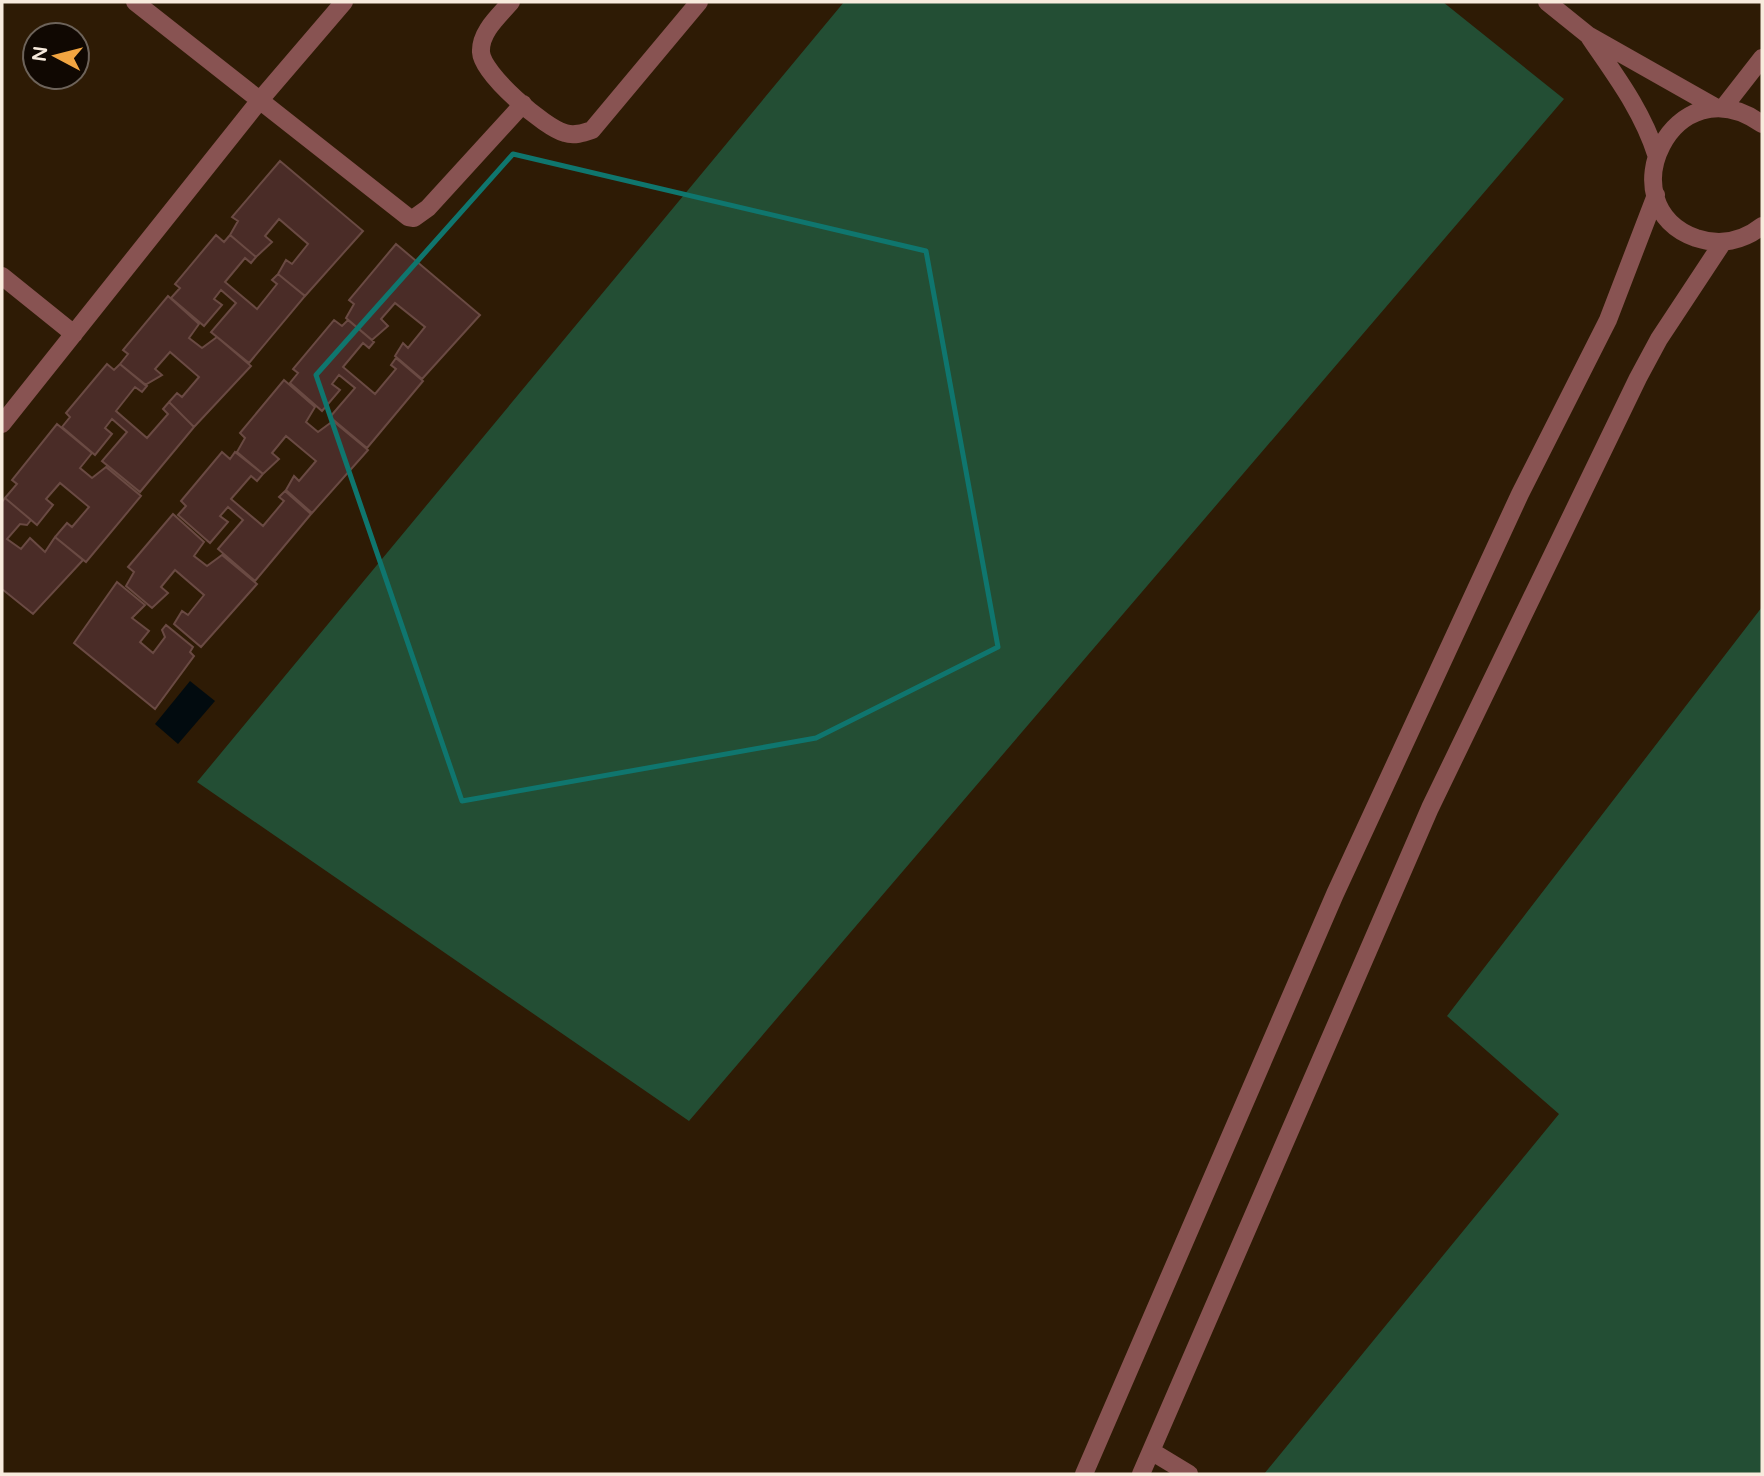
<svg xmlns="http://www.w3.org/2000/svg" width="1764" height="1476" viewBox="0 0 1764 1476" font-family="'Varela Round',sans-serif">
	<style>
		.green { fill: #234e34 }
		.water { fill: #020b0f }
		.building { fill: #4a2c27; stroke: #6a4a43; stroke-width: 2 }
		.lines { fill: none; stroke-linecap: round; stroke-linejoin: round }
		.minor { stroke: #885352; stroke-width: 18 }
		.marked { fill: none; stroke: #0f766e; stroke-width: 5; stroke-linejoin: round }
	</style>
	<rect width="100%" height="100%" fill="#2e1b05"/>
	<!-- green -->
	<path class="green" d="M844 2H1443L1564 99 689 1121 197 782Z
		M1762 607V1474H1264L1559 1114 1447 1016Z"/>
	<!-- water -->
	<path class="water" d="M190 681 215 701 178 744 155 724Z"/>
	<!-- building -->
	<path class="building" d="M280 161 363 231 305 296 278 274 286 260 292 264 308 244 279 219 265 236 272 242 256 257 230 235 238 221 232 217Z
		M216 235 224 242 230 235 256 257 251 263 245 258 225 282 257 309 277 284 272 280 278 274 305 296 249 363 211 332 236 303 221 290 214 299 222 305 204 326 171 298 180 288 175 284Z
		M396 244 480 315 422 379 395 356 403 343 408 348 425 327 395 303 381 319 388 326 372 340 346 318 354 304 349 300Z
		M168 296 199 324 189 338 202 348 217 337 251 366 194 427 169 402 177 393 182 397 199 377 170 352 155 369 162 375 145 385 120 364 128 354 123 350Z
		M334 320 342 326 348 320 374 342 369 348 363 343 343 367 375 394 396 369 391 365 396 358 423 381 367 448 330 417 355 388 339 375 332 384 340 390 322 411 290 383 298 373 293 369Z
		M107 364 114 370 120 364 147 386 142 392 135 387 116 411 147 438 168 414 163 409 169 402 194 427 140 492 102 461 127 432 112 419 105 428 112 434 95 455 62 427 70 417 66 413Z
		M284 380 315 407 306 422 318 432 333 421 368 450 312 513 286 490 294 476 299 481 316 461 286 436 272 453 279 459 263 474 237 452 245 438 240 433Z
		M57 424 92 453 80 468 92 478 106 467 141 496 86 562 55 537 67 523 72 527 89 507 60 483 46 499 53 505 37 525 5 498 17 484 12 480Z
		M222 452 230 459 235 452 263 474 257 481 251 476 231 499 263 526 284 501 279 497 285 491 311 514 255 581 218 549 243 520 228 507 220 516 228 522 210 543 178 515 186 506 181 501Z
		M5 498 31 520 27 525 20 524 7 539 21 549 30 538 45 552 55 537 83 560 33 614 2 589V502Z
		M173 514 204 542 194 556 207 566 222 555 257 584 201 647 174 624 182 611 188 615 204 595 175 570 161 587 168 593 152 608 126 586 134 572 128 567Z
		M117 582 145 605 132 618 149 631 140 642 153 653 165 637 162 630 166 625 193 647 190 652 194 656 155 709 74 643Z"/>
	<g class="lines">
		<!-- minor -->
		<path class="minor" d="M135 2 408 217 414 218 428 208 523 104
			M511 2C499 16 480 32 481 52 482 74 545 128 565 133 574 136 583 133 592 130L699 2
			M1547 2 1588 35 1717 108
			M1590 38C1615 75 1642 110 1656 154
			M1723 108 1762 58
			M1762 124C1674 61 1605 205 1696 238 1720 246 1743 241 1762 226
			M2 276 74 334
			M2 424 260 100 344 2
			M1151 1451 1189 1474
			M1084 1474 1335 894 1520 494 1608 320 1656 195
			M1141 1474 1430 808 1638 378 1659 339 1723 242"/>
	</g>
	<!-- marked area -->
	<path class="marked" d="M513 154 926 251 998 647 816 738 462 801 316 375Z"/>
	<!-- border -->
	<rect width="1764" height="1476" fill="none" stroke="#f8ebdd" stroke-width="7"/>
	<!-- north arrow -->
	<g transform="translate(56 56) rotate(277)"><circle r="33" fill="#100802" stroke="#6d635a" stroke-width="2"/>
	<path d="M0-5L12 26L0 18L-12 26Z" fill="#f2a541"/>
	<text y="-10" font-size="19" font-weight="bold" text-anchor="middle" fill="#f8ebdd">N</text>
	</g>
</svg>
